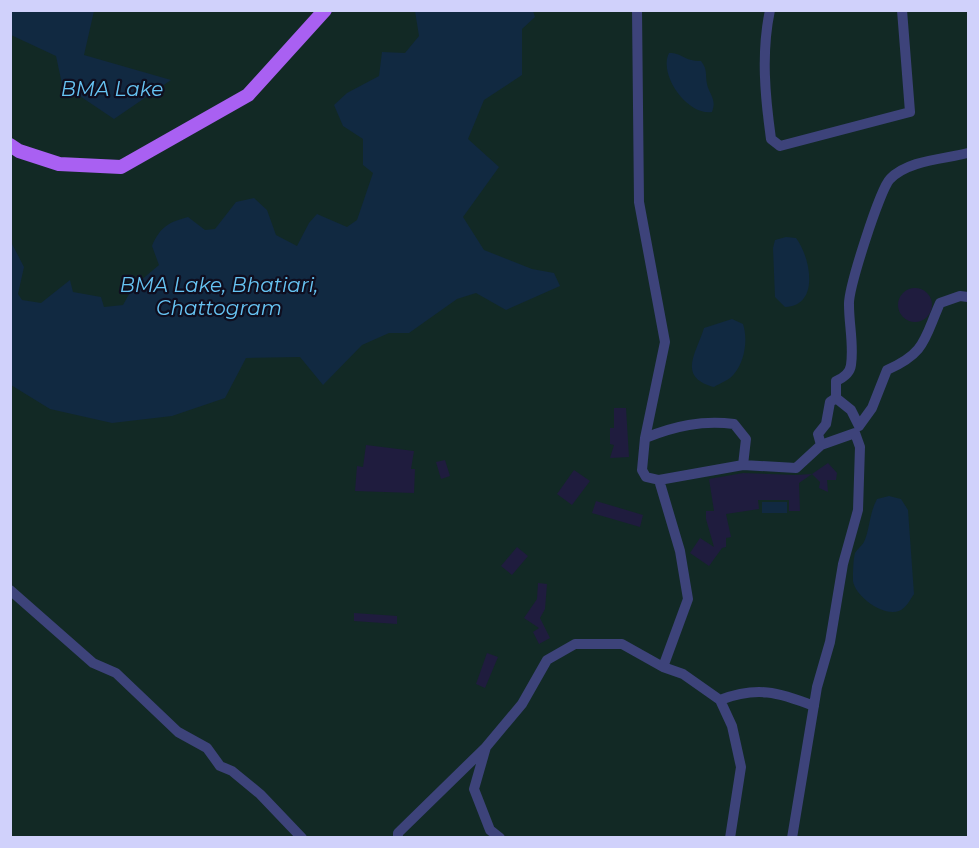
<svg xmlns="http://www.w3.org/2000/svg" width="979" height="848" viewBox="0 0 979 848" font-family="Montserrat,sans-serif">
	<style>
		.green { fill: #122925 }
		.water { fill: #112941 }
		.building { fill: #1f1c3e }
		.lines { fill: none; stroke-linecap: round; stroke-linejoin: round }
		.minor { stroke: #3d437a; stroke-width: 10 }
		.major { stroke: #a960f2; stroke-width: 14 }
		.labels { text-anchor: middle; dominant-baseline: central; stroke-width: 4.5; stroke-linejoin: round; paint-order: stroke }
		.water-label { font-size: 20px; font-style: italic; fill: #67c4f3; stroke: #0f0e1f }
	</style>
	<rect width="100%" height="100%" fill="#0f0e1f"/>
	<!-- green -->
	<path class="green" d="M10 11H968V837H11Z"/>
	<!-- water -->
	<path class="water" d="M12 11H94L84 55 171 80 114 119 62 84 56 56 11 35Z
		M415 11H533L535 17 522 29V75L484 100 468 139 499 167 463 217 484 250 532 269 554 273 560 286 506 310 476 293 457 299 409 333H389L362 345 323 385 300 357 246 358 225 398 172 416 112 423 50 409 11 385V242L24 267 18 294 22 300 41 303 70 280 73 292 101 297 104 307 123 305 133 287 159 265 152 246C160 227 169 222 188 217L205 230 215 229 236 202 254 198 267 210 276 235 297 246 309 223 317 214 347 227 357 220 373 173 363 165V139L343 126 334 105 347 93 379 76 382 52 405 53 419 36Z
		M669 53C683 53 683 61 701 61 708 70 705 74 707 84 709 94 717 99 712 112 688 116 658 75 669 53Z
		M786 237 796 238C811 258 820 306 785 307L775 297 773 248 775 240Z
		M732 319 743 324C748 339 745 361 734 374 730 380 720 383 714 387 676 377 697 352 704 328Z
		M889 496 901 499 908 510 914 594C910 600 906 608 899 611 883 617 855 596 853 581 853 574 853 559 855 553 857 549 862 546 864 542 870 529 869 514 877 499Z
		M762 502H787V513H762Z"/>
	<!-- building -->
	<path class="building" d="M898 305a17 17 0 1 1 34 0a17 17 0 1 1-34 0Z
		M614 408H626L629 457 610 458 614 445 610 444V428H614Z
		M366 445 414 451 411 469H415L414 493 355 491 357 466 363 467Z
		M445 460 450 476 441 479 436 462Z
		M828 463 837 473 836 480H827L828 492 819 488 820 482 812 474Z
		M574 470 590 481 572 505 557 494Z
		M743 473 796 475 812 474 799 483 800 511H789V500H758L759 509 726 514 731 537 726 538V547L722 548 709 566 690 553 700 538 714 547 706 519V511H714L709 479Z
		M596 501 643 515 640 527 592 513Z
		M517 547 528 556 512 575 501 566Z
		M538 583 547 584 545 609 540 618 550 638 539 644 533 632 539 628 524 618 537 599Z
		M354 613 397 616V624L354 621Z
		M487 653 498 657 485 688 476 684Z"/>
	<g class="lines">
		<!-- minor -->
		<path class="minor" d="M637 10 639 202 665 342 645 438 642 470 646 477 659 480 743 465 796 468 821 445 855 433 860 447 858 510 843 564 830 642 817 687 792 838
			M770 10C761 53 765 96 771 139L780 146 910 112 902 10
			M836 398 851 410 859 426 872 408 887 370C926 353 924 339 940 303L960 296 968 297
			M645 438C675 426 702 420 734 424L746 439 743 465
			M821 445 818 434 826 424 830 402 836 398V381C843 378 850 373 851 365 854 345 849 325 849 305 848 289 880 189 890 179 908 160 945 159 968 153
			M659 480 680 551 688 599 663 667 683 674 720 700 732 726 741 767 730 838
			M10 590 93 663 116 673 178 732 207 748 220 766 232 771 260 794 302 838
			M720 700C757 686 778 692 814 706
			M398 838V833L485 748
			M500 838 490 830 474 789 486 747 522 704 547 660 575 644H622L663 667"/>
		<!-- major -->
		<path class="major" d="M10 145 19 151 59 164 121 167 248 95 325 10"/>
	</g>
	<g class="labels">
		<!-- water labels -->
		<g class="water-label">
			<text x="112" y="89">BMA Lake</text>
			<text x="219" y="285">BMA Lake, Bhatiari,<tspan x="219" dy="23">Chattogram</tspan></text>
		</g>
	</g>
	<!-- border -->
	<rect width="979" height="848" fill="none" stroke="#d0d1fb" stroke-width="24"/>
</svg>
